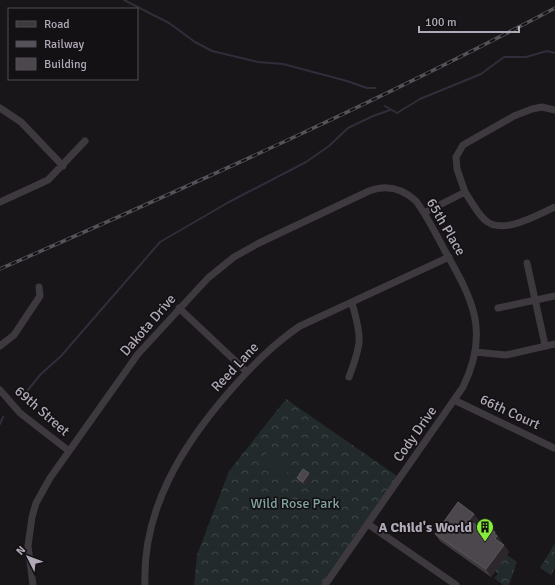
<svg xmlns="http://www.w3.org/2000/svg" width="555" height="585" viewBox="0 0 555 585" font-family="Signika,sans-serif">
	<style>
		.forest { fill: url(#forest-crowns) }
		.garden { fill: #222a2b }
		.lines { fill: none; stroke-linecap: round; stroke-linejoin: round }
		.stream { stroke: #322d3b; stroke-width: 2 }
		.minor { stroke: #3d393f; stroke-width: 7 }
		.rail-casing { stroke: #57525a; stroke-width: 3.5 }
		.rail { stroke: #131113; stroke-width: 2; stroke-dasharray: 6; stroke-linecap: butt }
		.wall { fill: #403b40 }
		.shaded-wall { fill: #2b272b }
		.building { fill: #4c474d; stroke: #5c565d }
		.labels { text-anchor: middle; dominant-baseline: central; stroke-width: 3.5; stroke-linejoin: round; paint-order: stroke }
		.street-label { font-size: 14px; fill: #b1a9b7; stroke: #131113 }
		.park-label { font-size: 14px; fill: #80a2a1; stroke: #131113 }
		.poi-label { font-size: 14px; font-weight: bold; fill: #b1a9b7; stroke: #131113; text-anchor: end }
	</style>
	<defs>
		<pattern id="forest-crowns" width="20" height="18" patternUnits="userSpaceOnUse"><rect width="20" height="18" fill="#222a2b"/><path d="M2 6a3 3 0 1 1 6 0M12 15a3 3 0 1 1 6 0" fill="none" stroke="#404648"/></pattern>
	</defs>
	<rect width="100%" height="100%" fill="#181618"/>
	<!-- forest -->
	<path class="forest" d="M286 399 400 478 325 585H194L197 555 229 471Z
		M555 543V568L551 575 540 568Z
		M507 555 517 562 509 585H503L494 578 498 574 495 571Z"/>
	<!-- garden -->
	<path class="garden" d="M268 451 291 467 282 481 259 465Z"/>
	<g class="lines">
		<!-- stream -->
		<path class="stream" d="M124 0 169 23 195 42 212 51 258 62 283 64 347 81 367 88H375
			M385 106 397 113 420 99 481 74 504 57H526L547 51 555 53
			M23 396 41 374 61 356 160 242 229 202 306 162 329 146 348 128 373 116 390 110
			M0 424 3 417"/>
		<!-- minor -->
		<path class="minor" d="M0 108 21 122 63 166
			M465 192C471 201 477 213 485 220 502 236 537 215 555 207
			M0 202 48 180 85 141
			M424 213 465 192 457 169 456 157 463 145 514 116 532 109 542 107 555 110
			M527 263 545 345
			M179 308 247 372
			M498 308 555 296
			M0 346 14 335 40 296 39 287
			M475 352 506 355 555 344
			M349 377C362 343 362 338 352 303
			M0 390 20 413 69 451
			M454 400 554 448
			M368 524 456 585
			M33 585 28 546 32 517 36 503 50 478 138 354 208 278 234 257 259 243 369 191C387 184 402 188 416 201 427 216 436 234 445 251 473 300 490 332 463 387L325 585
			M145 585C142 510 182 446 229 392 251 367 272 345 300 326L449 257"/>
		<!-- rail casing -->
		<g class="rail-casing">
			<path id="rail" d="M0 269C187 187 374 104 555 8"/>
		</g>
		<!-- rail -->
		<use href="#rail" class="rail"/>
	</g>
	<!-- wall -->
	<path class="wall" d="M309 473 311 476 305 485 299 481 297 478Z
		M474 514 479 521 476 525 480 528H486L495 532 500 539V540L509 552 491 577 440 541 435 534Z"/>
	<!-- shaded-wall -->
	<path class="shaded-wall" d="M309 473 311 476 305 485 303 482Z
		M474 514 479 521 474 527 469 520Z
		M495 532 500 539V540L502 544 495 539 494 534Z
		M504 545 509 552 491 577 486 569Z"/>
	<!-- building -->
	<path class="building" d="M303 469 309 473 303 482 297 478Z
		M458 502 474 514 469 520 480 528 482 525 486 528 487 526 495 532 494 534 497 536 495 539 504 545 486 569 435 534Z"/>
	<!-- icons -->
	<defs>
		<g id="building-pin" transform="scale(0.9)"><path d="M0 17L-7.5 6A9.5 9.5 0 1 1 7.5 6Z" fill="#86eb3b" stroke="#131113"/><path d="M-4-6H4V6H1V3H-1V6H-4ZM-2.5-4.3h1.7v1.8h-1.7ZM.8-4.3h1.7v1.8H.8ZM-2.5-1h1.7V.8h-1.7ZM.8-1h1.7V.8H.8Z" fill="#111"/></g>
	</defs>
	<g fill-rule="evenodd">
		<use href="#building-pin" x="485" y="527"/>
	</g>
	<g class="labels">
		<!-- street labels -->
		<g class="street-label">
			<text transform="translate(446 227) rotate(60)">65th Place</text>
			<text transform="translate(148 325) rotate(-49)">Dakota Drive</text>
			<text transform="translate(235 367) rotate(-47)">Reed Lane</text>
			<text transform="translate(42 411) rotate(41)">69th Street</text>
			<text transform="translate(510 412) rotate(25)">66th Court</text>
			<text transform="translate(415 434) rotate(-55)">Cody Drive</text>
		</g>
		<!-- park labels -->
		<g class="park-label">
			<text x="295" y="503">Wild Rose Park</text>
		</g>
		<!-- poi labels -->
		<g class="poi-label">
			<text x="472" y="527">A Child's World</text>
		</g>
	</g>
	<!-- legend -->
	<rect x="8" y="8" width="130" height="72" fill="#131113" stroke="#524e55"/>
	<rect x="16" y="21" width="20" height="6" fill="#3d393f" stroke="#524e55"/>
	<text x="44" y="28" font-size="12" fill="#b1a9b7">Road</text>
	<rect x="16" y="41" width="20" height="6" fill="#57525a" stroke="#524e55"/>
	<text x="44" y="48" font-size="12" fill="#b1a9b7">Railway</text>
	<rect x="16" y="58" width="20" height="12" fill="#4c474d" stroke="#524e55"/>
	<text x="44" y="68" font-size="12" fill="#b1a9b7">Building</text>
	<!-- north arrow -->
	<g transform="translate(28 557) rotate(312)" stroke="#131113" stroke-width="3" paint-order="stroke">
	<path d="M0-3L7 15L0 10L-7 15Z" fill="#b1a9b7"/>
	<text y="-6" font-size="11" font-weight="bold" text-anchor="middle" fill="#b1a9b7">N</text>
	</g>
	<!-- scale -->
	<path d="M419 26v6h100v-6" fill="none" stroke="#b1a9b7" stroke-width="2"/>
	<text x="425" y="26" font-size="12" fill="#b1a9b7" stroke="#131113" stroke-width="3" paint-order="stroke">100 m</text>
</svg>
